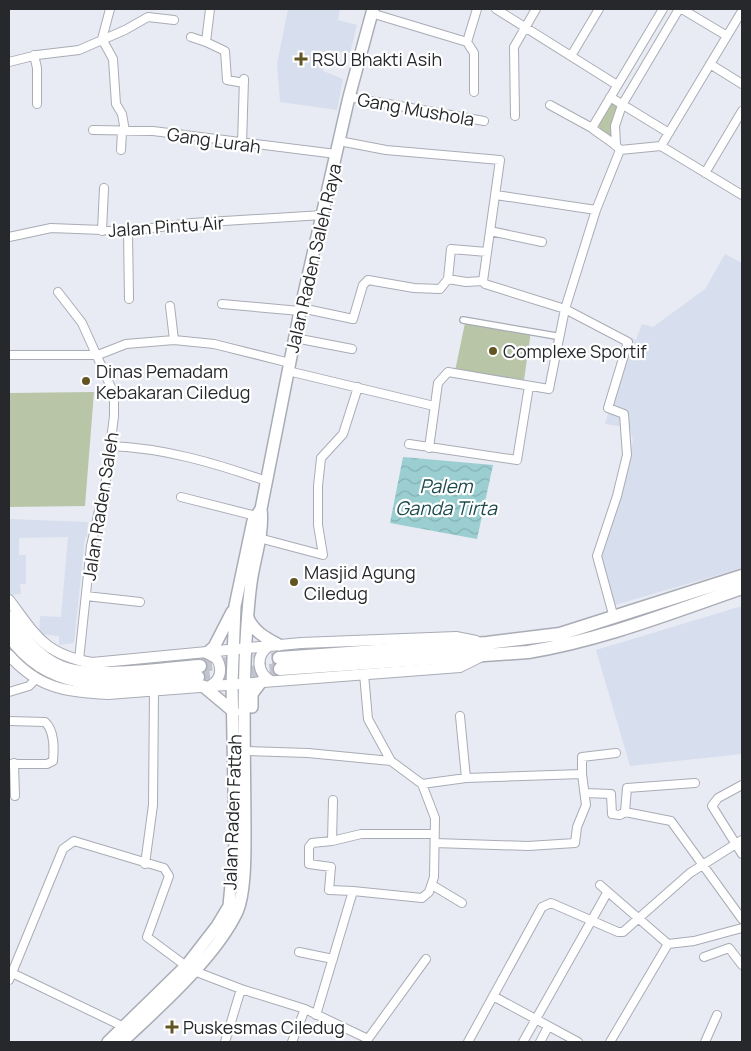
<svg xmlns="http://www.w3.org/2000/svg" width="751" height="1051" viewBox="0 0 751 1051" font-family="Manrope,sans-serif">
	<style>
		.built { fill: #d7deed }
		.park { fill: #b8c5a6 }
		.water { fill: url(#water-waves) }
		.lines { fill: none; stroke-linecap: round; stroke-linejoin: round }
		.primary-tunnel { stroke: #c1c4cc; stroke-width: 12; stroke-dasharray: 12 6; stroke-linecap: butt }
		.pedestrian-casing { stroke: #a9acb5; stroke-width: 8 }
		.minor-casing { stroke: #a9acb5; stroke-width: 10 }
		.tertiary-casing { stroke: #a9acb5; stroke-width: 12 }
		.secondary-casing { stroke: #a9acb5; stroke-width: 14 }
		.primary-casing { stroke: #a9acb5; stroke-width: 15 }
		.pedestrian { stroke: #fff; stroke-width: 5.5 }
		.minor { stroke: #fff; stroke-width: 8 }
		.tertiary { stroke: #fff; stroke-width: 10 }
		.secondary { stroke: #fff; stroke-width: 11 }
		.primary { stroke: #fff; stroke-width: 12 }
		.poi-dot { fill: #635521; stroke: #fff; stroke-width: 2 }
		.labels { text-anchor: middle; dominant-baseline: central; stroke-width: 4.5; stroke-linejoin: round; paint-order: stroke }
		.poi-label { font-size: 18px; fill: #26282b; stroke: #fff; text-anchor: start }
		.street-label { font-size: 18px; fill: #26282b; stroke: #fff }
		.water-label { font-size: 19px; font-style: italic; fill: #1d4b4d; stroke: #fff }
	</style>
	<defs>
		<pattern id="water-waves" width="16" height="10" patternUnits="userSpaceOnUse" patternTransform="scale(1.25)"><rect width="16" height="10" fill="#9bced0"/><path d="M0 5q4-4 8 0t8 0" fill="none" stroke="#85b1b3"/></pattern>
	</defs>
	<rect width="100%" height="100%" fill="#e8ebf4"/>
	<!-- built -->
	<path class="built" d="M288 9H340L338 20 357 25 350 53 327 50 323 71 343 79 337 110 280 102 277 64Z
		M725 254 742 263V568L615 605 596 543 615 510 633 441 630 428 605 424 631 338 636 340 642 324 653 327 705 289Z
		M9 519 88 522 87 537H85L74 643 59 645V636L39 634 40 616 61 617 68 537 19 538V555H26V584H20L21 594 10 595Z
		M742 606V754L630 766 596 650Z"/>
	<!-- park -->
	<path class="park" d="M610 98 621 105 614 141 603 135 597 122Z
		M465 323 531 331 524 380 455 371Z
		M94 392 85 506 9 507V393Z"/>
	<!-- water -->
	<path class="water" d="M403 457 493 465 477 539 390 523Z"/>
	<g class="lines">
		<!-- primary-tunnel -->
		<path class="primary-tunnel" d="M200 666 279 658
			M198 677 280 669"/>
		<!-- pedestrian casing -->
		<g class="pedestrian-casing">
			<path id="pedestrian" d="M463 320 556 336"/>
		</g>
		<!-- minor casing -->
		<g class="minor-casing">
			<path id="minor" d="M110 9 102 39 113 59 116 104 122 114 125 131
				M210 9 206 42 225 51 227 80 244 83
				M496 9 617 85
				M682 9 727 36
				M371 13 467 42 477 9
				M191 37 206 42
				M467 42 474 53V92
				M34 55 37 68V104
				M571 56 599 9
				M9 62 37 55 79 50 125 30 148 17 174 20
				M710 64 742 84
				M349 97 484 121
				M610 97 669 133
				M550 105 592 128
				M515 116 514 47 536 9
				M93 130 153 131 336 154
				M339 141 386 150 500 160 483 281
				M242 144 244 79
				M616 144 615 126 622 105 679 9
				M661 146 742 11
				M661 146 742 195
				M121 150 122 131
				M620 150 661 146
				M705 173 742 111
				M496 195 596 210
				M102 231 104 188
				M128 231 129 299
				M490 231 542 242
				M9 237 51 228 128 231 192 223 323 215
				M448 279 451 249 487 252
				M58 292 82 323 114 394V416L106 480 91 546 79 660
				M222 304 300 311
				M170 306 174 340
				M301 308 353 319 363 285 368 280 414 288 440 289 448 279 466 282 483 281 485 284 565 309 628 342 608 408 624 414 627 455 617 496 597 556 614 618
				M295 338 352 349
				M9 355H98L126 344 174 340 214 344 290 363
				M288 371 434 406
				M409 444 517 460 529 386
				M110 446C164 448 215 463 266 481
				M429 448 438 383 448 372 549 389 565 309 596 210 620 150C614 142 601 136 592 128L663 9
				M181 497 256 516
				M259 538 323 555 318 525V486L321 458 343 434 358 387
				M86 596 140 602
				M364 674 368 719 391 761
				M9 692 29 686 36 679
				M460 716 466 778
				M9 721 45 722C55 731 54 749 53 761L47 764H9
				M246 751 308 753 391 761 422 784 435 818 434 877 429 892 422 898 353 891 316 1015
				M14 763 15 796
				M695 783 627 788 625 812 671 821 742 919
				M422 784 466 778 582 774V757L616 753
				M742 785 718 798 712 806 742 854
				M585 793 611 794 612 814 620 815 625 812
				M333 800 332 841 361 834H434
				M332 841 312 843 309 847V864L331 867 329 890 353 891
				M435 843 528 846 575 843 577 827 586 805 582 774
				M145 864 153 805 154 690
				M432 885 462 903
				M600 885 668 944 610 1042
				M668 944 694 941 742 928
				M299 952 333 959
				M704 957 729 948 742 965
				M194 971 241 989 225 1042
				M12 973 124 1027
				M9 980 63 849 74 841 164 868 169 876 147 937 186 966
				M241 989 305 1009 292 1042
				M493 996 578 1042
				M305 1009 368 1039 426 959
				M468 1042 542 907 551 903 618 932H623L690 873 742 840
				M523 1042 607 893
				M540 1042 548 1027
				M705 1042 717 1015"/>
		</g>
		<!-- tertiary casing -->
		<g class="tertiary-casing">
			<path id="tertiary" d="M9 600C36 636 44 654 92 663L301 643 456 637 476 641
				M269 646C255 656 257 673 271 681
				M207 653 217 659C223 670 220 680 210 686
				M9 655C38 688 65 692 108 694L460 667 482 656"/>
		</g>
		<!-- secondary casing -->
		<g class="secondary-casing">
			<path id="secondary" d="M248 618C254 632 266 638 279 645
				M207 653 214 647 232 612
				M203 686 234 712
				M252 707V694L261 682
				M108 1042 186 966 217 926 229 906 235 844 232 684 235 606 253 521 261 509
				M122 1042C159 1007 215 958 237 912 245 894 245 857 245 837 245 767 242 695 247 625 248 611 249 597 251 583 254 559 264 534 261 509L300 311 349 97 373 9"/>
		</g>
		<!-- primary casing -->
		<g class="primary-casing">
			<path id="primary" d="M9 617C23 637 38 658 61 667 93 680 164 668 200 666
				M9 635C54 702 128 682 198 677
				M279 658 487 643 560 634 742 576
				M280 669 528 652C602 640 672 612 742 588"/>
		</g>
		<!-- pedestrian -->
		<use href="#pedestrian" class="pedestrian"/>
		<!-- minor -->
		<use href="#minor" class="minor"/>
		<!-- tertiary -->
		<use href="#tertiary" class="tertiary"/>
		<!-- secondary -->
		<use href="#secondary" class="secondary"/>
		<!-- primary -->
		<use href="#primary" class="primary"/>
	</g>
	<!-- markers -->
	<g class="poi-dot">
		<path d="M298.5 51.5h5v5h5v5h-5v5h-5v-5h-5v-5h5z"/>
		<circle cx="493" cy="351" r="5"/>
		<circle cx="86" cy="381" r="5"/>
		<circle cx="294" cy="582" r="5"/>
		<path d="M169.5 1019.5h5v5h5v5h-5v5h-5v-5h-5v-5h5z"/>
	</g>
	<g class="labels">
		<!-- poi labels -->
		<g class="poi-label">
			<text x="312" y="59">RSU Bhakti Asih</text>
			<text x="503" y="351">Complexe Sportif</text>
			<text x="96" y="371">Dinas Pemadam<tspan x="96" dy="21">Kebakaran Ciledug</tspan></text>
			<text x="304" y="572">Masjid Agung<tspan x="304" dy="21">Ciledug</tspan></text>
			<text x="183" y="1027">Puskesmas Ciledug</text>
		</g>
		<!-- street labels -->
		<g class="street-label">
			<text transform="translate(416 109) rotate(10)">Gang Mushola</text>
			<text transform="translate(214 140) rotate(8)">Gang Lurah</text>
			<text transform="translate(166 226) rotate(-4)">Jalan Pintu Air</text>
			<text transform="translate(313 258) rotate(-77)">Jalan Raden Saleh Raya</text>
			<text transform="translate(100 506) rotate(-81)">Jalan Raden Saleh</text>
			<text transform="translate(232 812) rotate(-88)">Jalan Raden Fattah</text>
		</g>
		<!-- water labels -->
		<g class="water-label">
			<text x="446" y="486">Palem<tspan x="446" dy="22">Ganda Tirta</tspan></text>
		</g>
	</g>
	<!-- border -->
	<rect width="751" height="1051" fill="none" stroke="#26282b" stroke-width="20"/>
</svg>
